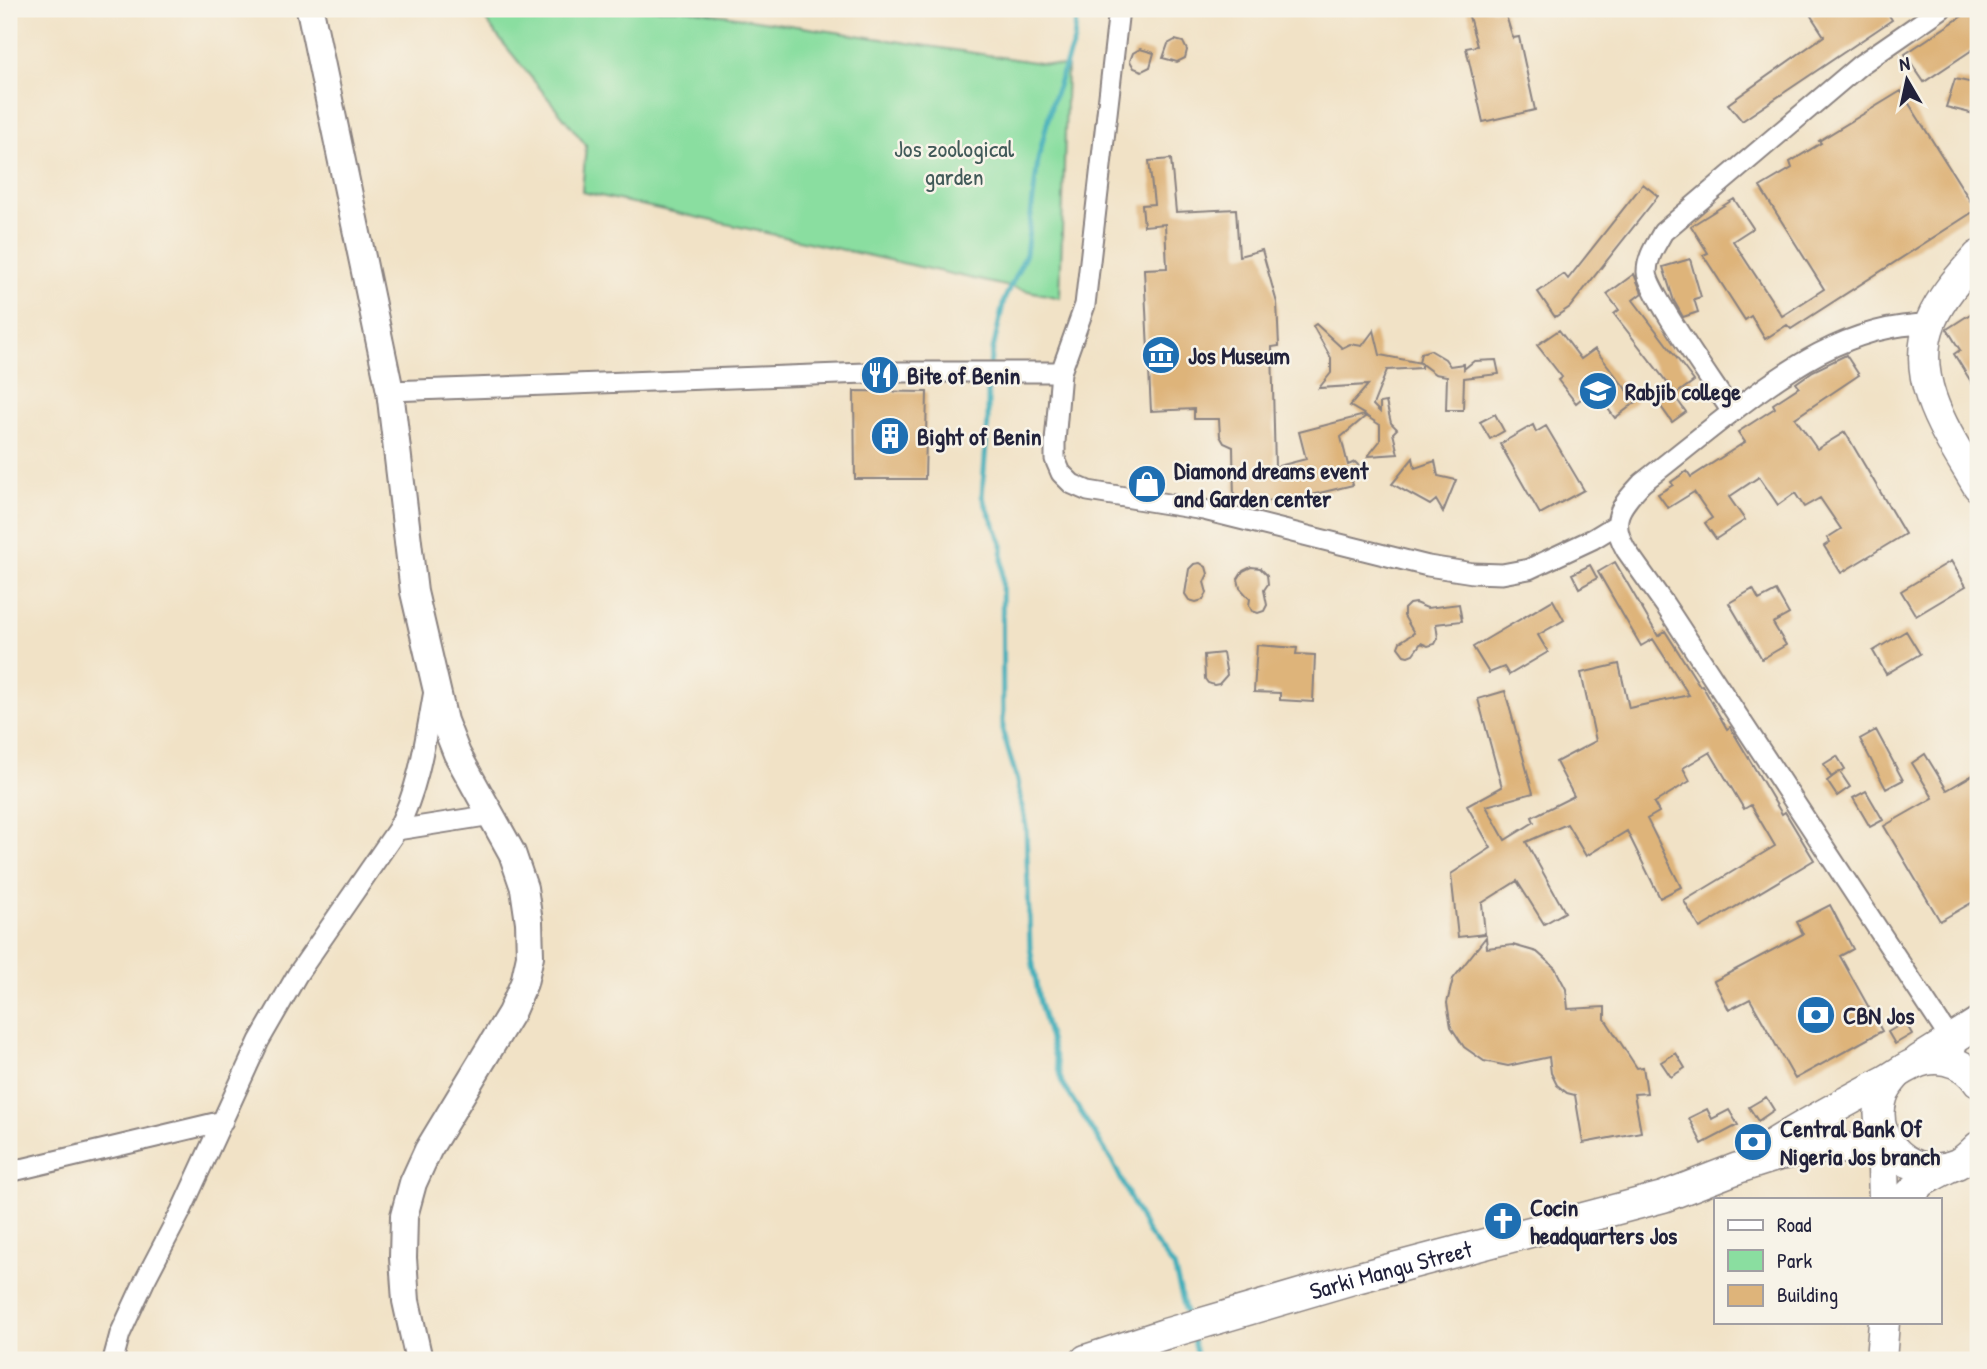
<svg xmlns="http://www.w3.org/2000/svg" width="1987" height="1369" viewBox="0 0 1987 1369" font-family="'Patrick Hand',sans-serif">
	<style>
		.green { fill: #8adea0; stroke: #56806e; stroke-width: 2 }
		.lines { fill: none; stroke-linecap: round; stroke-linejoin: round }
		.stream { stroke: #3dadb9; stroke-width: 5 }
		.building { fill: #deb47a }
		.street-casing { stroke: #8a8280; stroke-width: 23 }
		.secondary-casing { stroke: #8a8280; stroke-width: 30 }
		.primary-casing { stroke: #8a8280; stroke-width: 33 }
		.street { stroke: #fff; stroke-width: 19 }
		.secondary { stroke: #fff; stroke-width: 26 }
		.primary { stroke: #fff; stroke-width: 30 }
		.labels { text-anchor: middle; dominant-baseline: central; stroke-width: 5; stroke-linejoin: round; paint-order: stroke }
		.park-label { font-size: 24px; fill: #415a59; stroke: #f7f3e8 }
		.poi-label { font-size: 24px; font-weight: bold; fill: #22223b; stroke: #f7f3e8; text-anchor: start }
		.street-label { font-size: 24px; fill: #22223b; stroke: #f7f3e8 }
	</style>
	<rect width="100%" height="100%" fill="#f7f3e8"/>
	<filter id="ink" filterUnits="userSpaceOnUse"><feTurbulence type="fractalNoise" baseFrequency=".0143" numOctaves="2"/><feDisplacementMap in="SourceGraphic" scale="14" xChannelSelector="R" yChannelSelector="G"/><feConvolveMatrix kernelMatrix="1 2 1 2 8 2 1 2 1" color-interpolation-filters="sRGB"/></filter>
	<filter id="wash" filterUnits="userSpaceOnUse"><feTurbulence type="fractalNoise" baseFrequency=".00686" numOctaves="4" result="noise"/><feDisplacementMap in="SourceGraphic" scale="28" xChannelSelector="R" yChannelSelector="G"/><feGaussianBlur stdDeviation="1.57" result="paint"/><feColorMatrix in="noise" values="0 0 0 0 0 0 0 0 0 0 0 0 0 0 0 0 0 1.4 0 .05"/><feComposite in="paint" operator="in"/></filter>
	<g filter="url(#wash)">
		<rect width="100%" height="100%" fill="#f1e2c6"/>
		<!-- green -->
		<path class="green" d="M479 9H683L1067 67 1060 298 582 192 586 145 495 33Z"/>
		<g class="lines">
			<!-- stream -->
			<path class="stream" d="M989 368 1004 300 1026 254 1038 160 1052 103 1074 41 1077 9
				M988 377V420L982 496 1002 543 1003 733 1016 776 1026 827 1030 947 1039 1000 1062 1083 1112 1161 1147 1232 1174 1267 1187 1317
				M1192 1336 1198 1360"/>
		</g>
		<g id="blocks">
			<!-- building -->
			<path class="building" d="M1467 9H1504L1513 38 1519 37 1535 110 1483 122 1466 48 1477 46Z
				M1821 9H1885L1892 20 1742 121 1728 104 1824 36 1811 16Z
				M1973 9H1978V46L1924 82 1905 54Z
				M1175 40 1183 42 1187 50 1185 58 1177 62 1163 58 1168 44Z
				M1140 49 1154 53 1150 67 1142 71 1134 68 1130 61 1133 53Z
				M1955 79 1978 84V115L1946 107Z
				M1901 91 1976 210 1791 329 1787 325 1765 339 1751 316 1745 320 1703 255 1708 253 1691 226 1734 199 1753 228 1733 241 1782 316 1824 289 1760 187 1792 168 1790 162 1821 143 1819 141Z
				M1171 159 1176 212 1236 209 1239 256 1262 250 1277 303 1279 346 1272 347 1275 467 1306 459 1299 432 1365 415 1350 406 1368 385 1319 388 1331 373V358L1313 326 1316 324 1342 348 1350 344 1362 346 1374 330 1380 355 1421 363V368L1387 370 1373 405 1380 412V403L1386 402 1391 423 1397 429 1393 433 1398 454 1368 456 1380 441V425L1366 416 1341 437 1348 465 1355 462 1364 471 1352 481 1353 485 1290 500 1234 502 1233 447 1224 443 1220 436 1219 419H1194V409L1151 411 1144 269 1167 268 1165 224 1144 226 1142 205 1154 204 1149 161Z
				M1643 184 1658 196 1570 307 1555 317 1538 292 1564 274 1568 279Z
				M1690 259 1701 297 1694 299 1698 312 1683 317 1674 301 1663 267Z
				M1634 274 1642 293 1633 300 1694 381 1676 394 1614 314 1619 310 1607 294Z
				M1978 309V393L1954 354 1960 350 1947 329Z
				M1559 330 1581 359 1595 349 1636 402 1615 418 1593 389 1576 403 1558 380 1562 377 1537 345Z
				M1430 350 1445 359 1450 366 1464 364V369L1474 361 1496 360 1499 374 1464 378 1463 410H1446L1447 376 1435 374 1419 362 1421 353Z
				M1846 355 1859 375 1795 418 1817 449 1845 432 1905 534 1841 573 1824 546 1830 542 1827 538 1841 529 1820 498 1804 507 1795 493 1778 505 1759 477 1729 497 1745 520 1716 539 1705 523 1712 518 1694 492 1668 508 1658 494 1673 485 1671 482 1687 471 1691 477 1745 442 1738 432 1775 408 1773 404 1799 387 1796 383 1813 371Z
				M1668 387 1686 412 1672 422 1654 397Z
				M854 391 927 392 925 479H855Z
				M1495 414 1504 431 1490 439 1480 422Z
				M1533 425 1536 432 1546 426 1584 490 1540 514 1500 444Z
				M1413 458 1415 468 1435 461 1438 476 1456 480 1443 512 1436 500 1430 505 1392 484Z
				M1951 561 1966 586 1916 616 1901 591Z
				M1615 562 1658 636 1665 631 1700 686 1702 685 1727 729 1730 727 1782 814 1785 812 1814 860 1700 928 1684 901 1775 846 1751 805 1744 809 1710 752 1683 768 1690 781 1654 803 1659 812 1647 819 1681 887 1660 898 1627 831 1586 856 1567 824 1526 842 1565 912 1544 924 1517 881 1482 903 1485 934 1458 937 1451 874 1491 848 1467 806 1502 787 1478 699 1505 691 1533 793 1486 806 1505 840 1534 822 1532 817 1574 796 1556 762 1596 741 1581 673 1619 664 1629 708 1689 695 1653 639 1641 646 1598 572Z
				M1200 563 1206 567 1208 574 1204 582 1207 593 1203 600 1196 602 1189 600 1185 594 1189 569 1194 564Z
				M1590 565 1597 578 1579 588 1572 574Z
				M1251 567 1260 568 1267 575 1268 584 1264 590 1267 605 1264 611 1258 613 1252 611 1249 605 1250 599 1240 588 1238 579 1243 571Z
				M1753 589 1759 600 1776 591 1789 614 1773 623 1786 645 1762 659 1729 603Z
				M1553 600 1564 620 1538 635 1548 652 1509 675 1504 667 1489 673 1473 647Z
				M1415 603 1427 608 1459 604 1462 621 1436 624 1438 638 1435 644 1428 646 1421 643 1413 654 1408 656 1404 655 1398 647 1400 642 1414 633 1404 616V609L1409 604Z
				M1906 631 1920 654 1886 674 1873 651Z
				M1257 645 1297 648 1296 654 1315 655 1313 702 1280 700V693L1254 692Z
				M1223 653 1227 675 1219 684 1214 685 1208 683 1205 679 1204 655Z
				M1876 730 1903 780 1886 789 1860 739Z
				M1925 754 1947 790 1978 772V899L1940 921 1884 826 1933 798 1912 763Z
				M1837 756 1845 769 1840 772 1850 787 1837 796 1827 781 1839 772 1831 777 1824 764Z
				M1866 791 1883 820 1870 827 1853 798Z
				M1830 905 1853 949 1840 956 1882 1031 1795 1079 1750 999 1729 1010 1714 981 1803 934 1797 922Z
				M1486 937 1487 948 1513 945 1537 952 1555 968 1566 989 1568 1009 1605 1007V1019L1637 1068 1643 1067 1647 1093 1634 1094 1641 1132 1583 1143 1575 1095 1567 1093 1557 1085 1551 1073 1549 1057 1508 1066 1484 1061 1464 1047 1451 1027 1447 1003 1453 979Z
				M1905 1022 1912 1034 1895 1044 1888 1032Z
				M1676 1053 1685 1068 1671 1077 1661 1062Z
				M1766 1097 1774 1110 1758 1121 1749 1107Z
				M1707 1109 1712 1119 1729 1110 1738 1125 1702 1144 1689 1118Z"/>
		</g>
	</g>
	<g filter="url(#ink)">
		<use href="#blocks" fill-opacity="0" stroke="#8a8280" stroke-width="2"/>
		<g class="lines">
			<!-- street casing -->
			<g class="street-casing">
				<path id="street" d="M1119 9 1085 305 1061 372 1055 442V459L1061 473 1072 484 1088 491 1204 510 1428 566 1473 573 1502 574 1529 569 1593 539 1616 525
					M1930 324C1849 324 1784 371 1723 419 1696 440 1669 462 1642 483 1621 506 1608 519 1626 550L1665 605 1956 1048
					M390 391 892 372H1061
					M1732 412C1718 390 1647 291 1647 272 1647 257 1656 245 1663 232L1860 65 1941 9
					M397 830 492 815
					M9 1172 223 1121
					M113 1360 120 1334 145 1280 181 1211 259 1041 297 975 397 830C420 785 425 740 434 691"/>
			</g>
			<!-- secondary casing -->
			<g class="secondary-casing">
				<path id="secondary" d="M310 9 390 391 414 592 444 721 457 754 512 853 524 888 529 922 530 956 524 983 511 1013 428 1150 413 1183 404 1216 403 1258 406 1301 419 1360"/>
			</g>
			<!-- primary casing -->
			<g class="primary-casing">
				<g id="primary">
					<path d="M1978 256C1961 275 1941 297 1931 321 1907 380 1950 438 1978 486"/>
					<path d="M1919 1060 1978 1023"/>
					<path d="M1896 1075C1890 1082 1884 1089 1882 1098 1868 1142 1916 1183 1957 1164 1966 1160 1972 1153 1978 1147"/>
					<path d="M1882 1138 1884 1199"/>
					<path d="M1761 1152C1800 1126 1842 1104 1883 1082 1898 1074 1910 1063 1926 1060 1946 1056 1967 1065 1978 1082"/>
					<path d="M1905 1199 1923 1181 1949 1167"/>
					<path id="s1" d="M1086 1360 1165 1334 1356 1278 1663 1197 1738 1168 1779 1155 1811 1149 1843 1148 1871 1152 1908 1162"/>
					<path d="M1881 1360 1884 1322"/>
				</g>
			</g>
			<!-- street -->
			<use href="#street" class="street"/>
			<!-- secondary -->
			<use href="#secondary" class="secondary"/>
			<!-- primary -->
			<use href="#primary" class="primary"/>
		</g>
	</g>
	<!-- icons -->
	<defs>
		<g id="museum-disc" transform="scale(2.0125)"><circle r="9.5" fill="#1f6fb2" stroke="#f7f3e8"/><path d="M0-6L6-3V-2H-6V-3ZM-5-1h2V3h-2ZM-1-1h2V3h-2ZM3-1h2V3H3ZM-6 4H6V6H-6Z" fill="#fff"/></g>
		<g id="restaurant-disc" transform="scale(2.0125)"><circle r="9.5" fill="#1f6fb2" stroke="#f7f3e8"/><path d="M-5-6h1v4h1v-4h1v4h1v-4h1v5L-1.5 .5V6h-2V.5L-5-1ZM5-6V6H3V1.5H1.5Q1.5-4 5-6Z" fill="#fff"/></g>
		<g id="school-disc" transform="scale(2.0125)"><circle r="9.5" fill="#1f6fb2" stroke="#f7f3e8"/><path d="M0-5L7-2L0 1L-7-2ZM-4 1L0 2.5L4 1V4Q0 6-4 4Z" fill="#fff"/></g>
		<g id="building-disc" transform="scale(2.0125)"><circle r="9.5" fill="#1f6fb2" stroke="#f7f3e8"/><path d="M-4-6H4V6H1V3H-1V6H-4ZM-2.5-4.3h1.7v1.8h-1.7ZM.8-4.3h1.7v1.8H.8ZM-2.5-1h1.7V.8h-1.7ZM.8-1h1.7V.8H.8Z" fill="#fff"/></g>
		<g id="shop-disc" transform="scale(2.0125)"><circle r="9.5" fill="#1f6fb2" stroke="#f7f3e8"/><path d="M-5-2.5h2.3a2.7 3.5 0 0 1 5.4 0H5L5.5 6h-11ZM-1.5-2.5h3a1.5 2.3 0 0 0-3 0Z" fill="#fff"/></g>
		<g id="bank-disc" transform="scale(2.0125)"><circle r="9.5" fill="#1f6fb2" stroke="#f7f3e8"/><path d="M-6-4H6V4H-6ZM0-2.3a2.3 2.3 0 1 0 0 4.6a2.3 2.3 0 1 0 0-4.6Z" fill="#fff"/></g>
		<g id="church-disc" transform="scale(2.0125)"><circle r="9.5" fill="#1f6fb2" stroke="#f7f3e8"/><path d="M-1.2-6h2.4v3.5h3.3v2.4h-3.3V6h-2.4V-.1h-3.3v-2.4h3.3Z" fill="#fff"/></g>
	</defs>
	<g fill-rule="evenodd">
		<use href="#museum-disc" x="1161" y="355"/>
		<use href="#restaurant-disc" x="880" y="375"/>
		<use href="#school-disc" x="1598" y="391"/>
		<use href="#building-disc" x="890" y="436"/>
		<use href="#shop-disc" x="1147" y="484"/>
		<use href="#bank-disc" x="1816" y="1015"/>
		<use href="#bank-disc" x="1753" y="1142"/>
		<use href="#church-disc" x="1503" y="1221"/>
	</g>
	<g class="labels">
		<!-- park labels -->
		<g class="park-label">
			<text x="954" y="148">Jos zoological<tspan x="954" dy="28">garden</tspan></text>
		</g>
		<!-- poi labels -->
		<g class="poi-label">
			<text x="1188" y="355">Jos Museum</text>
			<text x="907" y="375">Bite of Benin</text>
			<text x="1625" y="391">Rabjib college</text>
			<text x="917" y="436">Bight of Benin</text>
			<text x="1174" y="470">Diamond dreams event<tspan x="1174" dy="28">and Garden center</tspan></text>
			<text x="1843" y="1015">CBN Jos</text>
			<text x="1780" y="1128">Central Bank Of<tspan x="1780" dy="28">Nigeria Jos branch</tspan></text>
			<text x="1530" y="1207">Cocin<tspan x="1530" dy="28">headquarters Jos</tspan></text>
		</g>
		<!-- street labels -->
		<g class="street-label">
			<text stroke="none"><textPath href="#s1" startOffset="318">Sarki Mangu Street</textPath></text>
		</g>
	</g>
	<!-- margin -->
	<rect width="1987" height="1369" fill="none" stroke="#f7f3e8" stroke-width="35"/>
	<!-- legend -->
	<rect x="1714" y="1198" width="228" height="126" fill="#f7f3e8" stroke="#a29fa3" stroke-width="2"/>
	<rect x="1728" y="1220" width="35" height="10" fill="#ffffff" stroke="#a29fa3" stroke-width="2"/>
	<text x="1777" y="1232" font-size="21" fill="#22223b">Road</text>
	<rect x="1728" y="1250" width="35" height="21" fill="#8adea0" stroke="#a29fa3" stroke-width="2"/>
	<text x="1777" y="1268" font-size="21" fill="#22223b">Park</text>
	<rect x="1728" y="1285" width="35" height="21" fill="#deb47a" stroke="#a29fa3" stroke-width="2"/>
	<text x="1777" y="1302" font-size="21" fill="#22223b">Building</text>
	<!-- north arrow -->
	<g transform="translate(1907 80) rotate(351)" stroke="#f7f3e8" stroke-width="5" paint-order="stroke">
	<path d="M0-5L12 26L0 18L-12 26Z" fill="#22223b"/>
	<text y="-10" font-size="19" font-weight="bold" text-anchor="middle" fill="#22223b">N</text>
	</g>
</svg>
